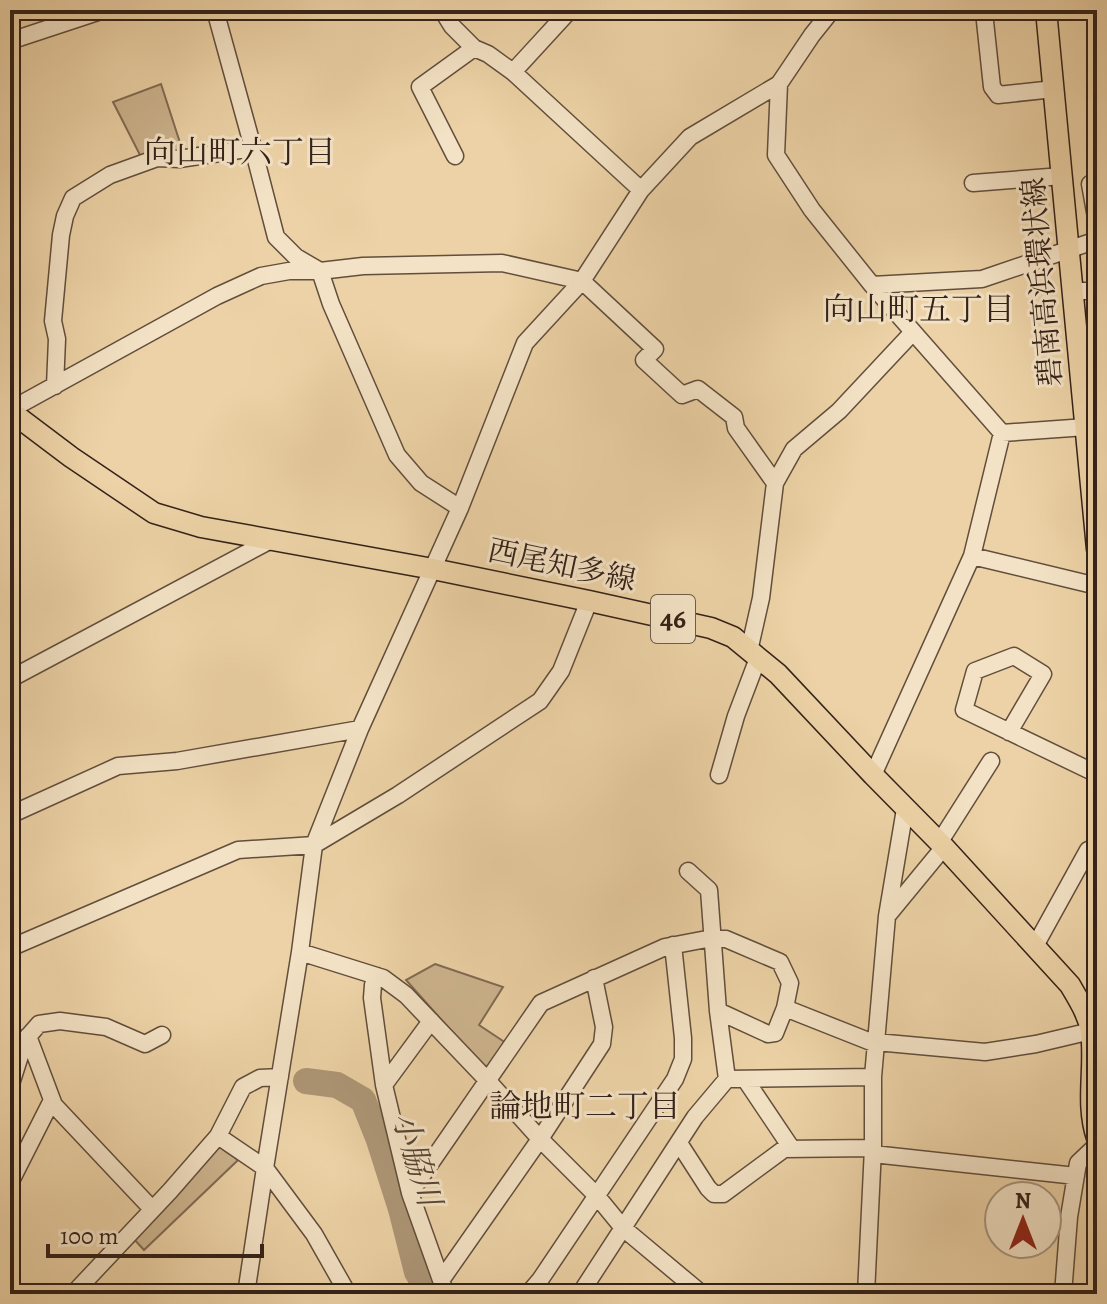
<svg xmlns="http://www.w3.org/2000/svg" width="1107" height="1304" viewBox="0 0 1107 1304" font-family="Alegreya,'Noto Serif JP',serif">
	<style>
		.park { fill: #cdb48e; stroke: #806b54; stroke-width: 2 }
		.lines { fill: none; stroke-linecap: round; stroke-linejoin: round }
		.river { stroke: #ad9676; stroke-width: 26 }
		.minor-casing { stroke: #624e3c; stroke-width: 19 }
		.major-casing { stroke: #342219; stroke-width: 23 }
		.minor { stroke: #f3e2c5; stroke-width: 16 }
		.major { stroke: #ecd2a6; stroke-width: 20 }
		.labels { text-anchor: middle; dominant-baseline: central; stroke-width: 6; stroke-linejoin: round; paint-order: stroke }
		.shield { fill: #f3e2c5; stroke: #6d5c4d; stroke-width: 2 }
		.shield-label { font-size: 28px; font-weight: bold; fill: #342219 }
		.street-label { font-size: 30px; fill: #342219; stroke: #f3e2c5 }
		.neighbourhood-label { font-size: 32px; fill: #342219; stroke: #f3e2c5 }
		.water-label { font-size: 32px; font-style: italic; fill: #584535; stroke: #f3e2c5 }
	</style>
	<rect width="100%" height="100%" fill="#ecd2a6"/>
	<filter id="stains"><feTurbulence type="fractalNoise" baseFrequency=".0025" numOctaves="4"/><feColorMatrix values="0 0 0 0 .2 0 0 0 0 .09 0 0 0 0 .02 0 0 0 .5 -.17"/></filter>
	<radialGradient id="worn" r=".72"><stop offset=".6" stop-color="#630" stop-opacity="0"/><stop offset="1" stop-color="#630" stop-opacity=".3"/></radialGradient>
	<!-- park -->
	<path class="park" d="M161 84 183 152 142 159 113 102Z
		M435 964 503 987 479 1025 506 1043 487 1071 406 980Z
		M217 1145 238 1160 144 1250 132 1237Z"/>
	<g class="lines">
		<!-- river -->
		<path class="river" d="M306 1081 337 1085 363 1100 379 1140 401 1209 417 1272 430 1294"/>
		<!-- minor casing -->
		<g class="minor-casing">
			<path id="minor" d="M215 10 253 148 276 237 296 257 320 271 331 304 397 455 421 483 460 508
				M442 10 452 26 474 48 488 54 513 72 641 190
				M982 10 984 12 992 87 998 95 1054 89
				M10 41 104 10
				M513 72 569 11 568 10
				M779 84 776 155 812 210 872 285 1002 433 972 556 873 775
				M455 156 420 87 474 48
				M973 183 1062 176
				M1097 183 1090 184 1097 223
				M872 285 982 279 1097 240
				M1073 291H1097
				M55 386 57 339 53 321 61 235 65 216 73 198 110 175 157 158 179 159 253 148
				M10 410 217 296 261 276 289 271H320L363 266 502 263 582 281 655 349 644 360 682 395 698 389 734 417 736 428 775 483
				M1002 433 1086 427
				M972 556 1097 586
				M749 651 761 598 775 483 794 449 839 411 913 332
				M10 679 271 540
				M1009 732 1043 674 1014 656 975 671 964 710 1097 774
				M719 775 736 716 758 658
				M10 815 118 766 177 761 360 729
				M939 843 991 761
				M688 871 709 890 718 1011 727 1079
				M888 915 944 847
				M1035 946 1088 850 1097 847
				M10 948 238 850 314 845 398 795 540 701 561 671 589 601
				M300 952 383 978 406 995 488 1081 540 1139 596 1195 623 1228 702 1294
				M377 976 373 985 372 998 384 1085 410 1193 446 1294
				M718 1011 768 1034 775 1033 785 1008 876 1044
				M28 1036 54 1105 152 1209
				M876 1042 985 1052 1036 1044 1091 1031
				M745 1079 792 1149
				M384 1085 431 1021
				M10 1087 25 1040 39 1024 60 1021 106 1027 145 1044 162 1035
				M218 1136 243 1087 260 1078 280 1077
				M679 1143 708 1188 714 1194H723L784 1149 873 1148
				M873 1154 1076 1176
				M10 1183 52 1100
				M410 1193 541 1003 665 947 712 938 726 939 780 962 790 983 785 1008
				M442 1279 540 1139 602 1044 604 1027 594 978
				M73 1294 170 1191 218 1136 265 1168 314 1234 348 1294
				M246 1294 265 1168 300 952 314 845 360 729 460 508 525 343 582 281 641 190 690 137 779 84 812 35 832 10
				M528 1294 540 1280 675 1079 683 1059V1038L673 945
				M580 1294 695 1117 727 1079 873 1077
				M866 1294 873 1148V1077L887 916 905 809
				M1063 1294 1069 1217 1078 1163 1097 1145"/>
		</g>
		<!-- major casing -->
		<g class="major-casing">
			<path id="major" d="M1046 10 1097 549
				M10 411 71 457 154 513 201 527 433 569 589 601 693 624 711 628 733 637 778 674 873 775 944 847 1070 985C1078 999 1088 1014 1091 1031 1096 1067 1085 1103 1097 1138"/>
		</g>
		<!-- minor -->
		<use href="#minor" class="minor"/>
		<!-- major -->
		<use href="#major" class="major"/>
	</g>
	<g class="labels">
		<!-- shield labels -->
		<rect class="shield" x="651" y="595" width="44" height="48" rx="6"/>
		<g class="shield-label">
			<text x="673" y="619">46</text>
		</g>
		<!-- street labels -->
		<g class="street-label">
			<text transform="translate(1042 282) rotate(-95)">碧南高浜環状線</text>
			<text transform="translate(562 565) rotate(12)">西尾知多線</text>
		</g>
		<!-- neighbourhood labels -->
		<g class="neighbourhood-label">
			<text x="240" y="152">向山町六丁目</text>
			<text x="919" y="309">向山町五丁目</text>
			<text x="585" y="1106">論地町二丁目</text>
		</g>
		<!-- water labels -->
		<g class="water-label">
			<text transform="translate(417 1159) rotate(73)">小脇川</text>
		</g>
	</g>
	<!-- margin -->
	<rect width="1107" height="1304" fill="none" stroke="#ecd2a6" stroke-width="40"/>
	<rect x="12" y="12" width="1083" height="1280" fill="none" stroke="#342219" stroke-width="4"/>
	<rect x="20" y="20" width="1067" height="1264" fill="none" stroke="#342219" stroke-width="2"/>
	<!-- north arrow -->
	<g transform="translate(1023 1220)"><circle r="38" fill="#f3e2c5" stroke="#a79580" stroke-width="2"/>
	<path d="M0-6L14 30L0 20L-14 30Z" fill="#8f2418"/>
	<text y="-12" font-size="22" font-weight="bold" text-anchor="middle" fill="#342219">N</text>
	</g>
	<!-- scale -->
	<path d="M48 1244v12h214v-12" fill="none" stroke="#342219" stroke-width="4"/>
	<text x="60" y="1244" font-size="24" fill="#342219" stroke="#f3e2c5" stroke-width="6" paint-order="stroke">100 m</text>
	<rect width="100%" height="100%" filter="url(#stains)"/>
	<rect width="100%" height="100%" fill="url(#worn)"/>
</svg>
